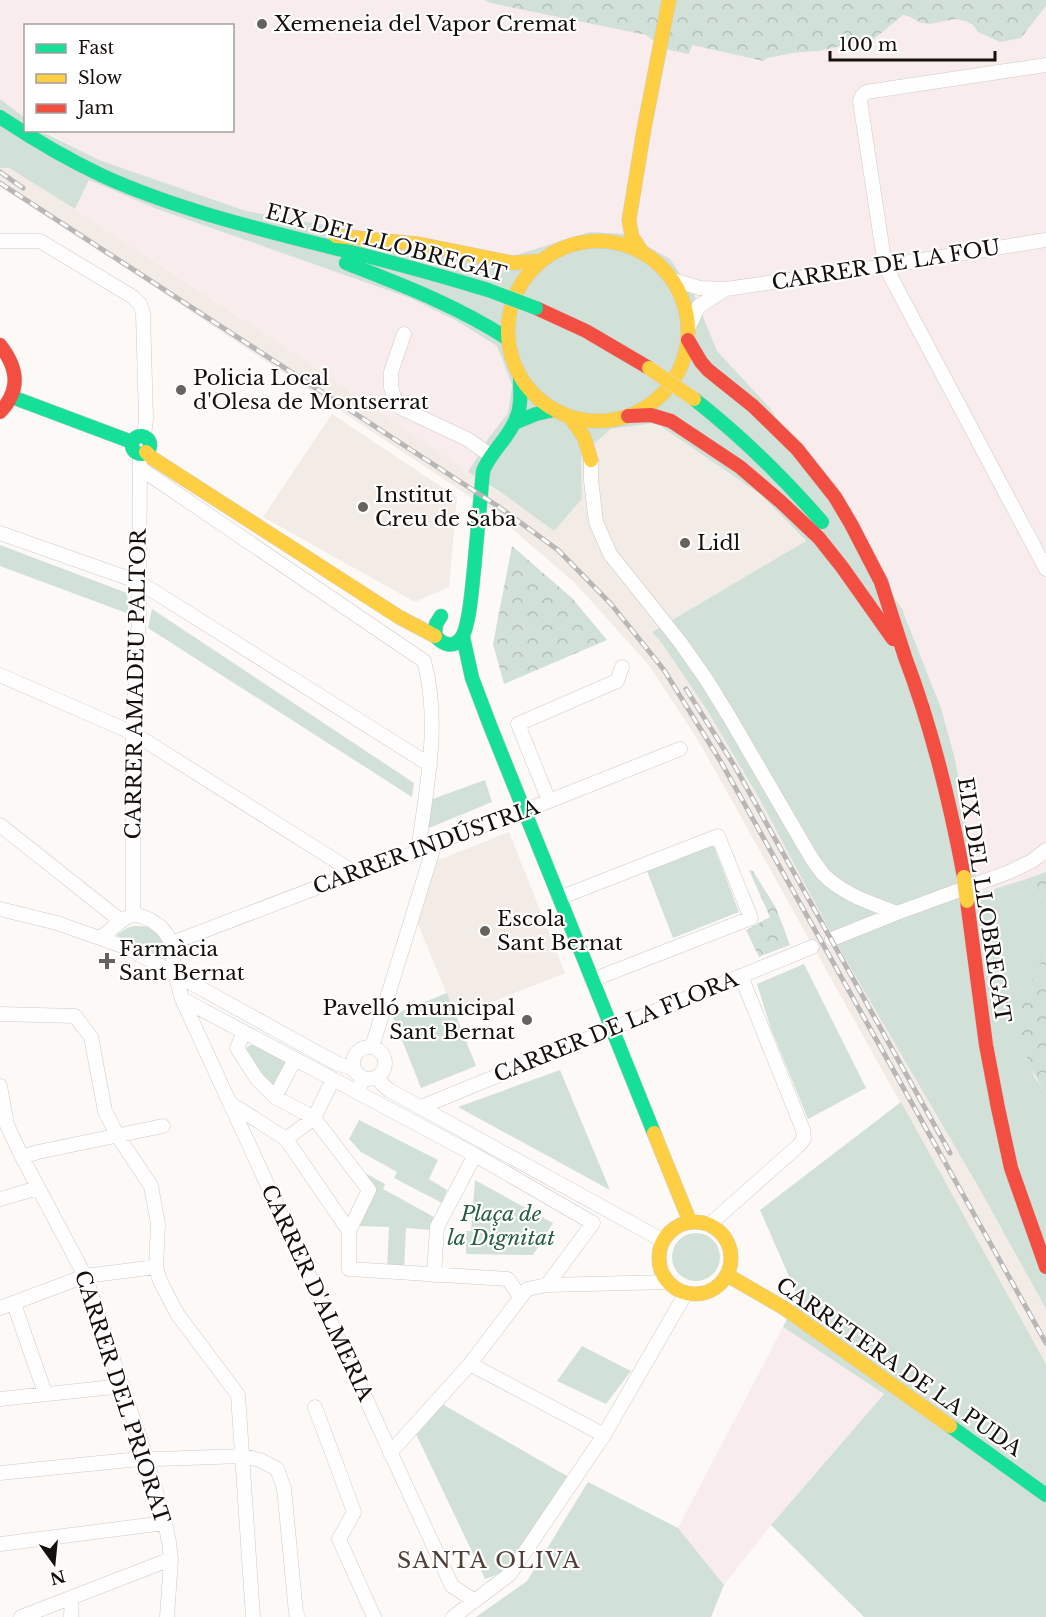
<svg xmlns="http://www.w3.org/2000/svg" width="1046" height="1617" viewBox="0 0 1046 1617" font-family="'Libre Baskerville',serif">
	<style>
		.built { fill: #f2ebe6 }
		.industrial { fill: #f9ecec }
		.green { fill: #d2e1d7 }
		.forest { fill: url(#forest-crowns) }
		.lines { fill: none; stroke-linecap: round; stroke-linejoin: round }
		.street-casing { stroke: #cfcac7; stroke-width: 15 }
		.fast-casing { stroke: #cfcac7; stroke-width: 15 }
		.slow-casing { stroke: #cfcac7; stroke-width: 15 }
		.jam-casing { stroke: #cfcac7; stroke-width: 15 }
		.street { stroke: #fffefe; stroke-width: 14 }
		.fast { stroke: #16e098; stroke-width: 14 }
		.slow { stroke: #ffcf43; stroke-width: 14 }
		.jam { stroke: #f24e42; stroke-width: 14 }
		.rail-casing { stroke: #b8b7b6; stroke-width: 5 }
		.rail { stroke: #fff; stroke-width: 3; stroke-dasharray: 9; stroke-linecap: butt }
		.fast-bridge-casing { stroke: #d9d6d5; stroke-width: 15; stroke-linecap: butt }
		.slow-bridge-casing { stroke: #d9d6d5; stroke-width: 15; stroke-linecap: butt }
		.fast-bridge { stroke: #16e098; stroke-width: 14 }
		.slow-bridge { stroke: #ffcf43; stroke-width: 14 }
		.poi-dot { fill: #66625e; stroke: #fff; stroke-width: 2 }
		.labels { text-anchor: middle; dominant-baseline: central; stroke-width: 4.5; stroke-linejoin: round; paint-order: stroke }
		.poi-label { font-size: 21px; fill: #16100c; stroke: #fff; text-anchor: start }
		.street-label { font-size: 21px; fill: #16100c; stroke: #fff }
		.park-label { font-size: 21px; font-style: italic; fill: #285f44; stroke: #fff }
		.neighbourhood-label { font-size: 22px; letter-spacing: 1.5px; fill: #503f36; stroke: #fff }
	</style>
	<defs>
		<pattern id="forest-crowns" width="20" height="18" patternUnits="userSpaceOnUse" patternTransform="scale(1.5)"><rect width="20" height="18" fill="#d2e1d7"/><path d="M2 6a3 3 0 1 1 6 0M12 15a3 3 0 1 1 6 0" fill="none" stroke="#b4c0b7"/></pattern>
	</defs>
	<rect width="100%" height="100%" fill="#fcf9f7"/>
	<!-- built -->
	<path class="built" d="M0 168H9L47 191 288 349 490 487 502 493 554 531 582 499 581 455 611 429 656 423 761 495 806 542 652 632 663 645 707 710 759 798 838 946 979 1188 1046 1309V1364L698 740 648 664 575 583 490 510 139 277 0 187Z
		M332 414 457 497 449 587 415 602 263 517Z
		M509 832 565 973 456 1016 417 922 436 861Z"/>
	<!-- industrial -->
	<path class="industrial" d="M0 0H484L490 3 646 35 665 49 692 45 763 61 768 58 793 53 819 51 874 39 903 15 910 17 921 23 930 24 955 19 965 21 1000 41 1021 38 1046 6V872L979 895 955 759 941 708 902 609 770 408 717 351 694 294 513 256 386 234 325 225 246 211 99 160 43 131 232 130V26H26L25 118 0 99Z
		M90 179 157 209 410 298 457 321 497 346 512 385 508 413 490 436 468 472 288 349 75 209Z
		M783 1327 884 1394 771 1525 724 1585 678 1528Z"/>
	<!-- green -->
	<path class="green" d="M0 99 25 118 26 130 47 134 99 160 246 211 325 225 386 234 513 256 590 232 625 234 670 259 694 294 717 351 770 408 902 609 941 708 955 759 979 894 1023 880 1046 902V954L1028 990 1021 1010 1034 1076 1046 1094V1309L979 1188 838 946 759 798 707 710 663 645 652 632 806 541 761 495 656 423 611 429 581 455 582 499 554 531 502 493 468 472 490 436 508 413 512 385 497 346 457 321 410 298 157 209 89 180 75 209 9 168H0Z
		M0 545 127 593 129 614 0 566Z
		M152 609 414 783 412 797 148 628Z
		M485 780 492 802 429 828 427 801Z
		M713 844 739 912 673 938 647 871Z
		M134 926C163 925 163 938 169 961L116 935 127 928Z
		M804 964 866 1088 808 1119 771 1029 757 984Z
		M447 993 476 1066 421 1088 392 1015Z
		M255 1043 289 1061 275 1085 268 1084 246 1051 247 1047Z
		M560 1070 610 1190 458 1107Z
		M901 1102 1046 1364V1617H864L771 1525 884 1394 783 1327 798 1297 760 1210Z
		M359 1120 438 1160 429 1179 447 1190 442 1203 394 1178 397 1172 361 1152 349 1139Z
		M363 1172 385 1184 383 1189 434 1217 431 1230 406 1228 404 1270 387 1268 389 1227 358 1226 372 1189Z
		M475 1180 553 1223 533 1255 466 1254V1231H471Z
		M672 1257a24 24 0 1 1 48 0a24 24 0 1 1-48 0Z
		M582 1346 631 1371 606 1404 557 1381Z
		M442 1404 567 1476 507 1571 485 1579 415 1432Z
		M588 1482 678 1528 724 1585 711 1617H476L527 1581Z"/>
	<!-- forest -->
	<path class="forest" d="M484 0H1046V6L1021 38 1000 42 978 32 973 25 965 21 955 19 930 24 921 23 910 17 903 15 874 39 819 51 793 53 768 58 763 61 692 45 689 54 664 49 646 35 490 3Z
		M512 546 572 598 607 640 504 684 493 644Z
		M749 870 753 871 776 908 790 945 759 957 746 930 770 917Z
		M1046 872V902L1023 880Z
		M1046 954V1094C1032 1073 1014 1036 1021 1010 1026 991 1036 971 1046 954Z"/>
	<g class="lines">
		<!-- street casing -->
		<g class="street-casing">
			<path id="street" d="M1046 65 866 92 862 96 860 101 885 266 1046 569
				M0 241H40L133 297 140 304 143 313 146 419 144 436
				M673 280 700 288 726 289 885 266 1046 240
				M688 328 699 306 726 289
				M404 334 391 372V387L394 397 401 408 467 439 490 455
				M591 460V480L596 522 610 554 680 642 706 679 730 718 812 859C815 863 819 869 823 874 842 894 871 903 897 913
				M141 469 424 661C441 723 426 789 418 852
				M0 533 139 582 430 765
				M0 675 133 733 355 873
				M549 801 518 724 617 681 622 667
				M0 825 121 921
				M559 898 718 836 751 918 592 980
				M0 909 57 923 128 948 336 1063 354 1069
				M133 915V733L139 617 140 454
				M100 938C110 931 119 921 130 916 137 914 145 917 152 921 175 935 171 949 175 972 177 982 180 991 182 999L452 1586 475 1601
				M832 939 897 913 1009 872 1032 861 1046 850
				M172 943 355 873 418 852 435 843 524 811 680 749
				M182 999 357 1092 364 1078
				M0 1014 75 1016 91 1037 105 1111 117 1135 151 1186 158 1224 156 1267 160 1281 178 1315 238 1395 253 1617
				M244 1032 237 1048 257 1079 275 1097 314 1118 369 1190 349 1231
				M372 1047 435 843
				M353 1063a16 16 0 1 1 32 0a16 16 0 1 1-32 0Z
				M378 1076 382 1084 389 1090 664 1241
				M0 1086 7 1125 22 1157 85 1276 147 1460 165 1523 169 1542 171 1559 167 1617
				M357 1092 475 1155 593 1223 547 1285
				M275 1097 295 1059
				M230 1103 286 1139 349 1231V1269L508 1279 520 1297
				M421 1107 812 947
				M286 1139 314 1118 333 1079
				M22 1157 38 1152 163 1126
				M0 1199 38 1188
				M709 1225 798 1146 804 1139 803 1130 741 976
				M434 1275 437 1227 475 1155
				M14 1304 45 1393
				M0 1308 85 1276 156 1267
				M470 1364 604 1435
				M0 1399 123 1386
				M315 1407 354 1512 339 1539 374 1617
				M390 1453 470 1364 527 1289 547 1285 668 1282
				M0 1473 129 1460 243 1456 260 1460 277 1469 284 1488 296 1613 298 1617
				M0 1544 165 1523
				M21 1617 171 1559
				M71 1617 72 1597
				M453 1617 510 1574 604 1435 686 1293"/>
		</g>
		<!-- fast casing -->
		<g class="fast-casing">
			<path id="fast" d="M0 117C33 139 67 159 103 176 178 210 259 229 338 249 389 261 438 275 488 290
				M346 263C402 285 458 306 508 339
				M12 397 132 442
				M694 399C741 436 783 477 822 522
				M514 423 536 414 554 410
				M132 445a9 9 0 1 1 18 0a9 9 0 1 1-18 0Z
				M441 616 436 624 435 635C442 645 454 649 462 637 470 623 472 586 474 569 477 536 480 504 483 471 491 451 508 439 516 419 522 406 520 391 520 377
				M463 637 472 678 491 728 654 1133
				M950 1426 1046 1495"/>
		</g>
		<!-- slow casing -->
		<g class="slow-casing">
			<path id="slow" d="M336 236 419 244 513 263 541 261
				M508 331a90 90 0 1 1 180 0a90 90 0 1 1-180 0Z
				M642 252 632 237 629 220 644 129 669 0
				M570 417 584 437 591 460
				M146 452 152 458 399 617 435 636
				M654 1133 690 1222
				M659 1258a36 36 0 1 1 72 0a36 36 0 1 1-72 0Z
				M727 1275 784 1308 950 1426"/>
		</g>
		<!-- jam casing -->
		<g class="jam-casing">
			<path id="jam" d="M536 308 586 331 649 368
				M688 340 701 362 708 370 753 406 797 449 835 497 851 524 881 582 905 657
				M0 345C18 368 21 390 0 412
				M628 416 651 415 671 421 740 467 781 502 819 538 842 567 893 639
				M905 657C932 728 950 802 964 877
				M967 901 986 1045 998 1108 1011 1168 1046 1267"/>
		</g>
		<!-- street -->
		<use href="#street" class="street"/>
		<!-- fast -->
		<use href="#fast" class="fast"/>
		<!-- slow -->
		<use href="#slow" class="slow"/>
		<!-- jam -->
		<use href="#jam" class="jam"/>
		<!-- rail casing -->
		<g class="rail-casing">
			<path id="rail" d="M0 172 23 188
				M0 183 496 505 558 550 611 604 664 670 721 762 1046 1343
				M686 689 734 765 950 1153"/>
		</g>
		<!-- rail -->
		<use href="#rail" class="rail"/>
		<!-- fast-bridge casing -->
		<g class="fast-bridge-casing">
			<path id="fast-bridge" d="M488 290 536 308"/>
		</g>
		<!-- slow-bridge casing -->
		<g class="slow-bridge-casing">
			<path id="slow-bridge" d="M649 368 694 399
				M964 877 967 901"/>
		</g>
		<!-- fast-bridge -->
		<use href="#fast-bridge" class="fast-bridge"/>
		<!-- slow-bridge -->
		<use href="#slow-bridge" class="slow-bridge"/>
	</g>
	<!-- markers -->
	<g class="poi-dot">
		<circle cx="262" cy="24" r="6"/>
		<circle cx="181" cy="390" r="6"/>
		<circle cx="363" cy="507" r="6"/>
		<circle cx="685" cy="543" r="6"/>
		<circle cx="485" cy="931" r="6"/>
		<path d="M104 952h6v6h6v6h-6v6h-6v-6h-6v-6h6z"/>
		<circle cx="527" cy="1020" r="6"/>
	</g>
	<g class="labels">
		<!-- poi labels -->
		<g class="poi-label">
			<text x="274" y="24">Xemeneia del Vapor Cremat</text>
			<text x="193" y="378">Policia Local<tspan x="193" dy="24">d'Olesa de Montserrat</tspan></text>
			<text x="375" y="495">Institut<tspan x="375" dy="24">Creu de Saba</tspan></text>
			<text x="697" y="543">Lidl</text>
			<text x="497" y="919">Escola<tspan x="497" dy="24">Sant Bernat</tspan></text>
			<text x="119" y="949">Farmàcia<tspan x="119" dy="24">Sant Bernat</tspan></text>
			<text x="515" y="1008" text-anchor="end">Pavelló municipal<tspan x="515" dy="24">Sant Bernat</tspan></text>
		</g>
		<!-- street labels -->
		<g class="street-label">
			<text transform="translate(386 243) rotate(15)">EIX DEL LLOBREGAT</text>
			<text transform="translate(886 265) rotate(-9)">CARRER DE LA FOU</text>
			<text transform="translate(136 684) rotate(-89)">CARRER AMADEU PALTOR</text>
			<text transform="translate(426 847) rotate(-20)">CARRER INDÚSTRIA</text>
			<text transform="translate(984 900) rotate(81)">EIX DEL LLOBREGAT</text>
			<text transform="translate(616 1027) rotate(-22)">CARRER DE LA FLORA</text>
			<text transform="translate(317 1293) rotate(65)">CARRER D'ALMERIA</text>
			<text transform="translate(899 1367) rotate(35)">CARRETERA DE LA PUDA</text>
			<text transform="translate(122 1397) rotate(72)">CARRER DEL PRIORAT</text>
		</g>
		<!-- park labels -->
		<g class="park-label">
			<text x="501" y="1214">Plaça de<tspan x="501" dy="24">la Dignitat</tspan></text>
		</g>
		<!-- neighbourhood labels -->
		<g class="neighbourhood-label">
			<text x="489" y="1560">SANTA OLIVA</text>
		</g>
	</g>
	<!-- legend -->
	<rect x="24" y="24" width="210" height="108" fill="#ffffff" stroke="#a29f9e" stroke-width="1.5"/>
	<rect x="36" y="44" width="30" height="9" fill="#16e098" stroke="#a29f9e" stroke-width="1.5"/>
	<text x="78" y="54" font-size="18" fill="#16100c">Fast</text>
	<rect x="36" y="74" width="30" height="9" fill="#ffcf43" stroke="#a29f9e" stroke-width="1.5"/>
	<text x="78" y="84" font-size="18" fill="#16100c">Slow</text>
	<rect x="36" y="104" width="30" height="9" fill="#f24e42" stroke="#a29f9e" stroke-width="1.5"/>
	<text x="78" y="114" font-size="18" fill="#16100c">Jam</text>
	<!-- north arrow -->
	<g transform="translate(54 1563) rotate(165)" stroke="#ffffff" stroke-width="4.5" paint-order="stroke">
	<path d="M0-4.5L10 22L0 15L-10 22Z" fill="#16100c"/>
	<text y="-9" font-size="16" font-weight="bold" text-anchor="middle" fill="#16100c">N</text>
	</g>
	<!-- scale -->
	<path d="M830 51v9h165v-9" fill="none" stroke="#16100c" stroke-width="3"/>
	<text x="839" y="51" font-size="18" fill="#16100c" stroke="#ffffff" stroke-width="4.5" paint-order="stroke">100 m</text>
</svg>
